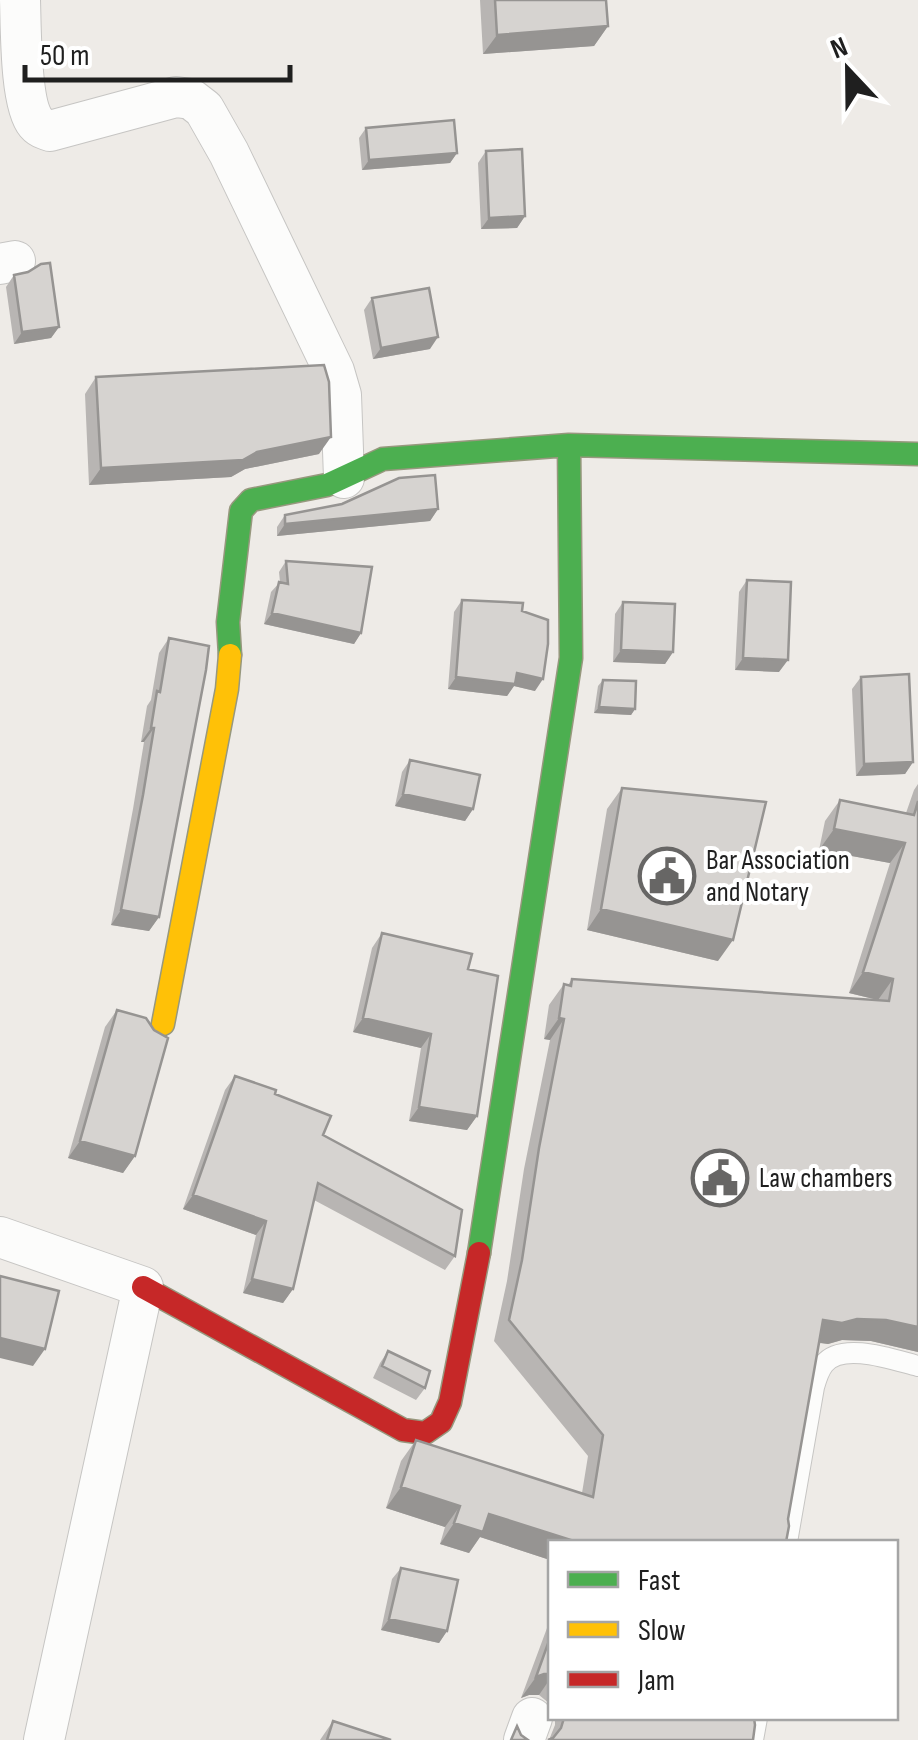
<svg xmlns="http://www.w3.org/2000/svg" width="918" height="1740" viewBox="0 0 918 1740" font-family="'Sofia Sans Condensed',sans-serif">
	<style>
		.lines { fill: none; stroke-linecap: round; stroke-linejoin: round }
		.lane-casing { stroke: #c6c5c3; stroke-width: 22 }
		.street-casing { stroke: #c6c5c3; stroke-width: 42 }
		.fast-casing { stroke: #97987e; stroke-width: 25 }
		.slow-casing { stroke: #97987e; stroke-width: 25 }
		.jam-casing { stroke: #97987e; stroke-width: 25 }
		.lane { stroke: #fcfcfb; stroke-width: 20 }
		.street { stroke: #fcfcfb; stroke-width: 40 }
		.fast { stroke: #4caf50; stroke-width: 22 }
		.slow { stroke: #ffc107; stroke-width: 22 }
		.jam { stroke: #c62828; stroke-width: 22 }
		.wall { fill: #b8b5b3 }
		.shaded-wall { fill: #969492 }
		.building { fill: #d6d3d0; stroke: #969492; stroke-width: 2.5 }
		.labels { text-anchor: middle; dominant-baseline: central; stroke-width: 8; stroke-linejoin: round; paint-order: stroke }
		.poi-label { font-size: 28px; fill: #1f1f1f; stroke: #fff; text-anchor: start }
	</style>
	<rect width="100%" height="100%" fill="#eeebe7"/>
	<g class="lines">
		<!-- lane casing -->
		<g class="lane-casing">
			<path id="lane" d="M787 1542 814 1387C816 1380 819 1370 824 1364 842 1341 894 1360 918 1366
				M753 1740 757 1718"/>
		</g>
		<!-- street casing -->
		<g class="street-casing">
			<path id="street" d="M20 0C21 27 20 104 36 123 41 129 43 128 50 131L176 97 191 99 204 109 229 153 334 371 341 395 344 478
				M0 264 15 261
				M0 1237 143 1287 44 1740
				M524 1740 532 1718"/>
		</g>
		<!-- fast casing -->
		<g class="fast-casing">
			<path id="fast" d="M230 655 228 622 241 511 251 500 327 485 383 459 569 445 918 454
				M479 1253 571 658 569 445"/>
		</g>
		<!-- slow casing -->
		<g class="slow-casing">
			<path id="slow" d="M163 1024 227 689 230 655"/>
		</g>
		<!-- jam casing -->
		<g class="jam-casing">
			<path id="jam" d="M143 1287 403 1430 425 1433 441 1422 450 1402 479 1253"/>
		</g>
		<!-- lane -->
		<use href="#lane" class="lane"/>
		<!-- street -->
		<use href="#street" class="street"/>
		<!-- fast -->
		<use href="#fast" class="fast"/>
		<!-- slow -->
		<use href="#slow" class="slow"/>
		<!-- jam -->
		<use href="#jam" class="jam"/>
	</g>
	<!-- wall -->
	<path class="wall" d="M480 0H606L608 26 594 46 483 54Z
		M366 128 457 153 450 163 362 170 359 138Z
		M486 151 525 216 517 228 481 229 478 163Z
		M14 275 59 327 51 338 14 344 6 287Z
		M372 298 430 349 373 359 364 310Z
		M96 377 319 454 245 469 231 477 89 485 85 394Z
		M342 504 438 509 430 521 277 536V527L285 515Z
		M286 561 361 633 354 644 264 624 271 592 280 582 279 572Z
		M747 580 779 672 735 670 739 592Z
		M462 600 522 611 535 691 514 686 507 696 448 689 454 612Z
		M623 602 673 652 665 664 613 662 615 614Z
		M169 638 159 917 149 931 111 925 133 809 144 742H141L147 706 151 700 159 653Z
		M861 677 913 762 905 774 856 776 852 689Z
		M603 680 635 709 631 715 594 713 598 686Z
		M410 760 473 809 465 821 395 806 402 772Z
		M918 784V1352L871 1341 842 1340 828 1344 819 1343 788 1519 550 1542V1560L480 1537 469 1553 440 1544 445 1527 386 1508 401 1461 416 1440 582 1493 588 1456 494 1341 507 1281 524 1169 550 1040 544 1039 549 1005 564 984 568 985 572 979 878 1000 849 993 890 863 819 850 825 821 840 800 906 813 914 790Z
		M622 788 718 961 587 930 607 809Z
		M382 933 468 969 477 1116 467 1130 409 1121 421 1048 353 1032 372 948Z
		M117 1010 135 1156 123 1173 68 1158 105 1027Z
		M235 1076 275 1094 323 1135 455 1256 445 1270 314 1200 293 1289 283 1303 243 1293 256 1235 183 1209 225 1090Z
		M388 1351 425 1388 416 1400 373 1378 380 1363Z
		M401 1568 447 1631 439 1643 381 1630 392 1579Z
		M550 1620V1704L539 1695H529L521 1698Z
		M555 1718H754L549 1740 555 1725Z
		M333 1721 391 1740H320Z"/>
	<!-- shaded-wall -->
	<path class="shaded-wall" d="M608 26 594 46 483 54 497 35Z
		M457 153 450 163 362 170 369 160Z
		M525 216 517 228 481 229 489 218Z
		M59 327 51 338 14 344 22 332Z
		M438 337 430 349 373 359 381 348Z
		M331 437 319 454 245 469 231 477 89 485 101 468 257 452Z
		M438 509 430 521 277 536 285 524Z
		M272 613 361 633 354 644 264 624Z
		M621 650 673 652 665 664 613 662Z
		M743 658 788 660 779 672 735 670Z
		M517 673 543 679 535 691 514 686 507 696 448 689 456 677Z
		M599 707 635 709 631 715 594 713Z
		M151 728H154L144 742H141Z
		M913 762 905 774 856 776 864 764Z
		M403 794 473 809 465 821 395 806Z
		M834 829 905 843 890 863 819 850Z
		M601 909 733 940 718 961 587 930Z
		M121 910 159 917 149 931 111 925Z
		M863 972 893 979 878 1000 849 993Z
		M363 1018 431 1034 421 1048 353 1032Z
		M559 1018 564 1019 550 1040 544 1039Z
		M419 1107 477 1116 467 1130 409 1121Z
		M80 1141 135 1156 123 1173 68 1158Z
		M193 1195 266 1221 256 1235 183 1209Z
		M252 1279 293 1289 283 1303 243 1293Z
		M857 1319 886 1320 918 1327V1352L871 1341 842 1340 828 1344 809 1341 823 1320Z
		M0 1338 45 1349 33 1366 0 1358Z
		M401 1487 460 1506 445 1527 386 1508Z
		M489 1514 577 1542H550V1560L480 1537 469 1553 440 1544 454 1523Z
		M389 1619 447 1631 439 1643 381 1630Z
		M544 1674H550V1679L539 1695H529L521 1698 536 1677Z"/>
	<!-- building -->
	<path class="building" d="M495 0H606L608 26 497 35Z
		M454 120 457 153 369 160 366 128Z
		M522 149 525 216 489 218 486 151Z
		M50 263 59 327 22 332 14 275 28 272 41 264Z
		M429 288 438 337 381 348 372 298Z
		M324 365 329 382 331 437 257 452 243 460 101 468 96 377Z
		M435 475 438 509 285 524V515L342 504 399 478Z
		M286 561 372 567 361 633 272 613 279 582 288 584Z
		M747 580 791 582 788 660 743 658Z
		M462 600 523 603 522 611 548 620V644L543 679 517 673 515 684 456 677Z
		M623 602 675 604 673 652 621 650Z
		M169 638 209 646 206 670 159 917 121 910 143 795 154 728H151L157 691 160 692Z
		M909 674 913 762 864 764 861 677Z
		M603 680 636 681 635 709 599 707Z
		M410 760 480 775 473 809 403 794Z
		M622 788 766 802 733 940 601 909Z
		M840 800 914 815 918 801V1327L886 1320 857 1319 842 1323 823 1320 788 1519 789 1526 786 1542H577L489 1514 483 1532 454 1523 460 1506 401 1487 416 1440 593 1497 603 1435 509 1320 522 1260 539 1148 564 1019 559 1018 564 984 571 986 572 979 889 1001 893 979 863 972 905 843 834 829Z
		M382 933 472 954 468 969 498 976 477 1116 419 1107 431 1034 363 1018Z
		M117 1010 146 1018 154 1030 168 1038 135 1156 80 1141Z
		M235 1076 276 1090 275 1094 331 1116 323 1135 462 1210 455 1256 318 1183 293 1289 252 1279 266 1221 193 1195Z
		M0 1276 59 1291 45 1349 0 1338Z
		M388 1351 430 1371 425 1388 382 1366Z
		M401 1568 458 1580 447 1631 389 1619Z
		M550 1638V1674H544L536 1677Z
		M564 1718H754L755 1725 753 1740H548L553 1738 561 1728Z
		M333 1721 391 1740H327Z
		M517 1726 521 1735 528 1740H511Z"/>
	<!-- icons -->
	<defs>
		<g id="civic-ring" transform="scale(2.875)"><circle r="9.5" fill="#fff" stroke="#676665" stroke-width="1.5"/><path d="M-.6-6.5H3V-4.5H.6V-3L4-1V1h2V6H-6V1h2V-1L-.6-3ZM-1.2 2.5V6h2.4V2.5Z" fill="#676665"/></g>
	</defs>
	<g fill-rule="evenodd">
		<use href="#civic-ring" x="667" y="876"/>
		<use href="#civic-ring" x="720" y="1178"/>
	</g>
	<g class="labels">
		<!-- poi labels -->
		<g class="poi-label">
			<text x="706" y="860">Bar Association<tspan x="706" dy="32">and Notary</tspan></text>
			<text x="759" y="1178">Law chambers</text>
		</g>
	</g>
	<!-- legend -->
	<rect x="548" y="1540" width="350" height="180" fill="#ffffff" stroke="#a5a5a5" stroke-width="2.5"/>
	<rect x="568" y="1572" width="50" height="15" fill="#4caf50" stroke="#a5a5a5" stroke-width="2.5"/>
	<text x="638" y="1590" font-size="30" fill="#1f1f1f">Fast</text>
	<rect x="568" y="1622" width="50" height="15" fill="#ffc107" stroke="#a5a5a5" stroke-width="2.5"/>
	<text x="638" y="1640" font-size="30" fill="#1f1f1f">Slow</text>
	<rect x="568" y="1672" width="50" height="15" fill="#c62828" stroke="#a5a5a5" stroke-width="2.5"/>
	<text x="638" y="1690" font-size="30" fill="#1f1f1f">Jam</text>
	<!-- north arrow -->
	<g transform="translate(848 70) rotate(338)" stroke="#ffffff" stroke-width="8" paint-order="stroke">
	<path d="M0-8L18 38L0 25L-18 38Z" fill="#1f1f1f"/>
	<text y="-15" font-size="28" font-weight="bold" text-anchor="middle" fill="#1f1f1f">N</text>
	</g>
	<!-- scale -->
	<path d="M25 65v15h265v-15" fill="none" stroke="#1f1f1f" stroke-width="5"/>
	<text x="40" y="65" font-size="30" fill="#1f1f1f" stroke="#ffffff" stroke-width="8" paint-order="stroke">50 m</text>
</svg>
